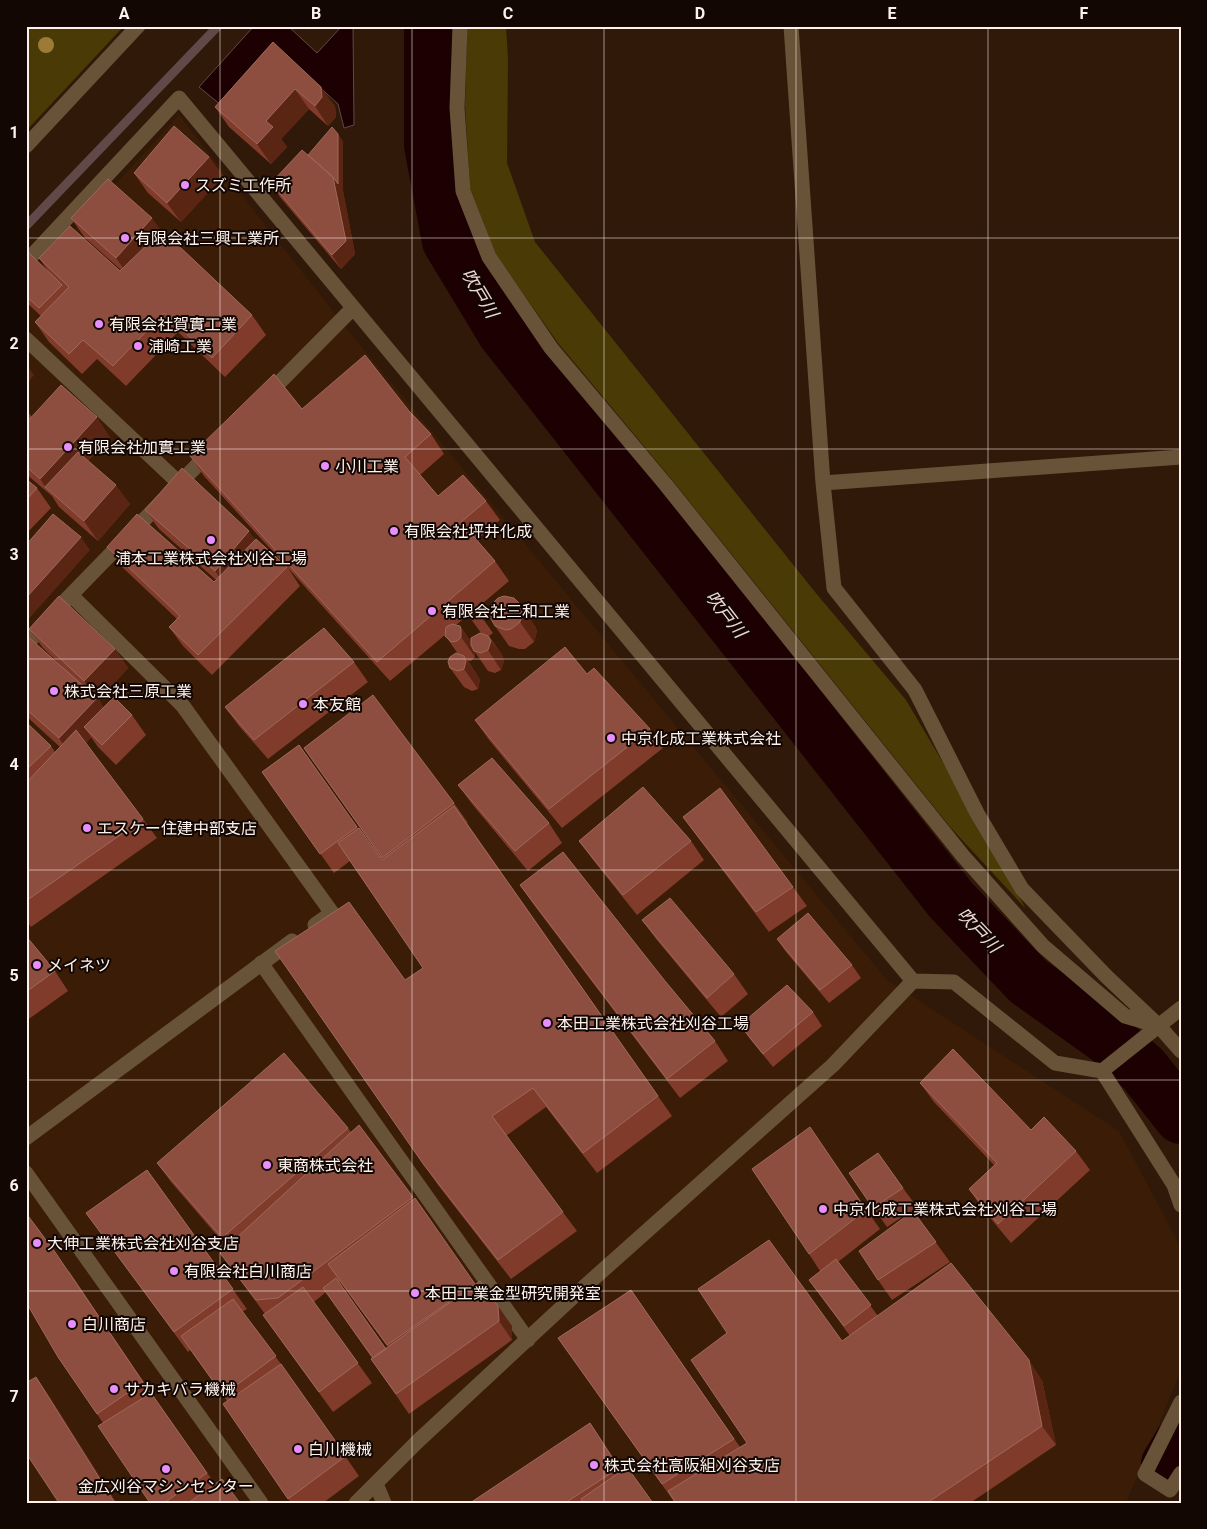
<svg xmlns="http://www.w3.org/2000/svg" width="1207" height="1529" viewBox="0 0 1207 1529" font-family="Roboto,'Noto Sans JP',sans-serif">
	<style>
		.built { fill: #3a1c07 }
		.green { fill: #4a3a05 }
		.water { fill: #1c0002; stroke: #604948 }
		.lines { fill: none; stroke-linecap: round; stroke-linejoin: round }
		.stream { stroke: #604948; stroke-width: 9 }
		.river { stroke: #1c0002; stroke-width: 54 }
		.minor { stroke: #685339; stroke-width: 15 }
		.tree { fill: #9c7b36 }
		.wall { fill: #803b2b; fill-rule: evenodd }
		.shaded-wall { fill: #5b2514 }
		.building { fill: #8e4e3f; stroke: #9f685a }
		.grid { fill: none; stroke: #fdf2ec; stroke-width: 1; stroke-opacity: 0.55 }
		.poi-dot { fill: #e88eff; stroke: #120703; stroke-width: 2 }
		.labels { text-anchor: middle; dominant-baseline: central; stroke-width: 4; stroke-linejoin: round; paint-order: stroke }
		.poi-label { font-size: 16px; fill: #fdf2ec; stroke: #120703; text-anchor: start }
		.water-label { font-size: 18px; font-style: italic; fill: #f0d8d8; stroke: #120703 }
		.neatline { fill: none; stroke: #fdf2ec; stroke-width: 2 }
		.grid-label { font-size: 16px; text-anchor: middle; font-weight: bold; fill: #fdf2ec }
	</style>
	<rect width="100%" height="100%" fill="#311909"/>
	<!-- built -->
	<path class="built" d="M179 115 351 334 887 980 1119 1131 1181 1248V1371L1126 1503H26V282Z"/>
	<!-- green -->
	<path class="green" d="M26 26H124L26 131Z
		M467 26H506L508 59 507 163 535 242 815 592 906 700 974 815 1026 909 951 828 673 481 558 343 496 255 470 188 465 105Z"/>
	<!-- water -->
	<path class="water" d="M254 26H288L317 53 342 26H353L354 125 344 128 338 104 280 51 227 110 199 87Z"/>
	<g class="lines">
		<!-- stream -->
		<path class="stream" d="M26 226 218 26"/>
		<!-- river -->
		<path class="river" d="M431 26V145L449 241 504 332 951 900 1028 981 1108 1038 1143 1069 1181 1117
			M1168 1464 1181 1443"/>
		<!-- minor -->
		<path class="minor" d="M460 26 457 108 463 191 489 257 551 348 666 485 963 856 1043 946 1125 1016 1159 1026
			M791 26 823 483 834 588 915 690 977 813 1022 889 1107 977 1159 1026 1181 1051
			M26 146 138 26
			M26 262 179 98 913 981 954 982 1055 1063 1102 1071 1181 1008
			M26 339 179 483
			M266 396 353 308
			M823 483 1181 457
			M71 595 183 706 332 913 315 925
			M65 601 211 451
			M26 645 48 620
			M261 963 528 1340
			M1102 1071 1174 1185 1181 1205
			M26 1138 292 941
			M26 1173 261 1503
			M1181 1402 1145 1474 1170 1490 1181 1473
			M376 1484 384 1503
			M356 1503 418 1441 574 1296 833 1065 913 981"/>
	</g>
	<!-- trees -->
	<circle class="tree" cx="46" cy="45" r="8"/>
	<!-- wall -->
	<path class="wall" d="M273 42 335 106 336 117 328 126 309 109 281 139 287 147 271 164 229 127 215 107Z
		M343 141V191L355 254 341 269 280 197 271 183 308 155Z
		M209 157 223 176 181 222 148 193 134 173Z
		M71 218 161 230 252 315 266 335 225 377 178 332 126 386 97 359 82 374 49 342 35 322 41 316 26 302V250L50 274 39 258 120 271 121 270 85 238Z
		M302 409 409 411 431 434 444 454 420 475 438 496 486 501 500 520 477 540 495 561 509 581 476 609 493 633 489 636 502 655 504 661 501 670 495 673 488 671 475 652V657L471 661H468L477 675 480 680 478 689 472 691 464 687 450 668 458 654 445 635 390 681 288 568 300 586 212 675 183 646 169 627 177 619 121 566 107 547 214 582 216 580 159 529 145 510 255 540 285 565 204 476 190 456ZM468 615 481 633 471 642 460 626 456 625Z
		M26 410 32 417 110 437 88 461 130 504 98 541 59 507 52 496 26 474Z
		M26 479 37 488 51 508 26 534Z
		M498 598 535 626 537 631 534 642 525 649H519L509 646 495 626Z
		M29 629 115 649 128 668 99 700 104 708 132 715 146 735 116 765 98 747 91 737 86 743 143 819 157 838 31 927 26 920V722L51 746 55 752 60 747 26 716V635L65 669 43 648Z
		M354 662 368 682 268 759 239 726 225 707Z
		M587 674 650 729 663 748 562 828 489 740 475 720Z
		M299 745 358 828 382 860H383L304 748 454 803 468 823H467L672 1116 597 1173 546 1107 506 1136 577 1231 511 1279 438 1185 275 951 405 980 423 968 350 861 334 873 262 772Z
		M458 785 549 823 562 843 528 871 472 804Z
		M683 817 793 887 807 906 769 932 697 836Z
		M579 841H691L704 860 637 915 593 860Z
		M520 885 665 981 715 1041 728 1061 680 1098 534 905Z
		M642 920 734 974 748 994 721 1017 656 939Z
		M26 936 55 971 68 991 26 1021Z
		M777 939 852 965 861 978 829 1003 786 952Z
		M813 1012 822 1026 773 1067 750 1039 740 1025Z
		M920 1083 1031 1130 1076 1151 1090 1170 1011 1243 982 1208 969 1189 994 1165 934 1102Z
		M359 1125 475 1285 512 1326V1340L409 1414 371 1359 372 1358 326 1292 314 1302 372 1383 333 1412 277 1335 263 1315 265 1314 220 1253 227 1247 171 1182 157 1163 348 1128 351 1132ZM339 1282H340L388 1347 386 1349Z
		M824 1147 880 1229 838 1262 878 1316 1042 1380 1056 1445 970 1503H675L558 1338 631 1290 740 1447 747 1443 842 1341 850 1336 809 1280 820 1271 809 1254Z
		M147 1170 247 1309 242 1312 281 1364 359 1476 323 1503H291L223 1404 227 1401 190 1350 188 1352 86 1213Z
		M849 1173 903 1188 917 1207 887 1227Z
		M913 1211 950 1262 892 1300 878 1280Z
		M69 1271 151 1393 215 1484 240 1503H150L103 1423 58 1357Z
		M590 1423 622 1471 653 1503H470Z"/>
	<!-- shaded-wall -->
	<path class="shaded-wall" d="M305 26H311L307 30Z
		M321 87 335 106 336 117 328 126 315 106Z
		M295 89 309 109 281 139 287 147 271 164 257 144 266 121Z
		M338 134 343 141V191L338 184Z
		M209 157 223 176 181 222 167 203Z
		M333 177 343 191 355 254 341 269 332 255Z
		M152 218 166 237 130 278 116 258Z
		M26 364 34 375 26 385Z
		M97 417 110 437 55 496 47 489 40 479Z
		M116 485 130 504 98 541 84 521Z
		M249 531 263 551 229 590 215 571Z
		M81 537 90 550 26 622V598Z
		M522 606 535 626 537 631 534 642 520 622Z
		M460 626 475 648V657L461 637Z
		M488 636 502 655 504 661 501 670 488 650Z
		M115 649 128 668 99 700 110 717 84 727 91 737 72 758 59 738 96 698 84 681Z
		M464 656 477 675 480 680 478 689 464 669Z
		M810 1127 824 1147 880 1229 866 1210Z
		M498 1306 512 1326V1340L499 1321Z
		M1029 1360 1042 1380 1056 1445 1042 1426Z
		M36 1377 50 1397 117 1503H115Z
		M590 1423 604 1443 632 1487 619 1468Z"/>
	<!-- building -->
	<path class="building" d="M273 42 321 87 322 97 315 106 295 89 266 121 273 127 257 144 215 107Z
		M174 126 209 157 167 203 134 173Z
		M332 127 338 134V184L333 177 308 155Z
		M302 150 333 177 346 241 332 255 271 183Z
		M108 179 152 218 116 258 71 218Z
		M70 226 120 271 162 230 252 315 212 358 164 313 113 366 83 340 69 354 35 322 69 287 39 258Z
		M26 250 62 285 39 308 26 296Z
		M365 355 409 411 431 434 405 457 438 496 463 475 486 501 461 522 495 561 377 662 190 456 274 374 302 409Z
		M61 385 97 417 40 479 26 466V423Z
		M78 452 116 485 84 521 45 487Z
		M182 468 249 531 215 571 145 510Z
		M26 479 37 488 26 500Z
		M53 514 81 537 26 598V545Z
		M137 514 214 582 256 539 287 567 198 655 169 627 180 616 107 547Z
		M59 596 115 649 84 681 29 629Z
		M504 596 514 598 522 606 523 612 520 622 511 629 506 630 495 626 490 617V606L498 598Z
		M472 604 479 614 471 619 464 610Z
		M452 624 460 626 461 629V637L457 641 451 642 445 636 446 627Z
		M324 628 354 662 254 740 225 707Z
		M480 633 488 636 491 641 488 650 481 653 474 651 471 645V638Z
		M26 635 97 698 59 738 26 709Z
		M565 647 587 674 594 668 650 729 549 809 475 720Z
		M456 653 464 656 466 661 464 669 458 671 450 668 448 662 450 657Z
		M373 695 454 803 382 858 304 748Z
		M114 697 132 715 102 745 84 727Z
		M26 722 51 746 26 770Z
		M76 730 143 819 26 901V783Z
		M299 745 357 827 320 854 262 772Z
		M492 758 549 823 515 851 458 785Z
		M643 787 691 841 623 895 579 841Z
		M720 788 793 887 756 912 683 817Z
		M454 806 658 1096 583 1153 533 1088 492 1116 563 1212 498 1260 424 1165 275 951 349 902 405 980 423 968 338 843 359 828 382 860Z
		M563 852 665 981 715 1041 667 1079 520 885Z
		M670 898 734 974 707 998 642 920Z
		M808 913 852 965 820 990 777 939Z
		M26 936 55 971 26 992Z
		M787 985 813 1012 763 1054 740 1025Z
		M953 1049 1031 1130 1044 1117 1076 1151 998 1224 969 1189 997 1163 920 1083Z
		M284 1053 348 1128 222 1238 157 1163Z
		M359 1125 413 1197 278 1298 256 1300 220 1253Z
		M810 1127 866 1210 809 1254 752 1169Z
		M878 1153 903 1188 873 1208 849 1173Z
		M147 1170 233 1289 174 1332 86 1213Z
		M415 1198 475 1284 387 1345 328 1264Z
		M913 1211 936 1242 878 1280 859 1251Z
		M26 1213 55 1252 143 1382 97 1414 58 1357 26 1302Z
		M769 1240 842 1341 951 1263 1029 1360 1042 1426 927 1503H676L668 1491 747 1443 691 1360 727 1333 698 1289Z
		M836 1259 871 1305 844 1326 809 1280Z
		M336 1278 386 1349 373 1358 323 1288Z
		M480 1281 498 1306 499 1321 396 1394 371 1359Z
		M303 1287 358 1363 319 1392 263 1315Z
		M631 1290 734 1439 662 1484 558 1338Z
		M233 1299 276 1356 223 1395 181 1336Z
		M281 1364 346 1456 288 1499 223 1404Z
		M36 1377 115 1503H59L26 1453V1383Z
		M151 1393 207 1473 164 1503H150L98 1426Z
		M590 1423 619 1468 565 1503H470Z
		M627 1467 653 1503H583L581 1499Z
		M222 1479 240 1503H188Z"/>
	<!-- grid -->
	<path class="grid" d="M220 26V1503M412 26V1503M604 26V1503M796 26V1503M988 26V1503M26 238H1181M26 449H1181M26 659H1181M26 870H1181M26 1080H1181M26 1291H1181"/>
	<!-- markers -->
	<g class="poi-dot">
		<circle cx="185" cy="185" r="5"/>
		<circle cx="125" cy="238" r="5"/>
		<circle cx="99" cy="324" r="5"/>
		<circle cx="138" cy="346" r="5"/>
		<circle cx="68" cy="447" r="5"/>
		<circle cx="325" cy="466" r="5"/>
		<circle cx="394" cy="531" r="5"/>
		<circle cx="211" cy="540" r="5"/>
		<circle cx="432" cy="611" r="5"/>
		<circle cx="54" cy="691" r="5"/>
		<circle cx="303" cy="704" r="5"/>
		<circle cx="611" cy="738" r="5"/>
		<circle cx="87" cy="828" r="5"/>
		<circle cx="37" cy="965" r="5"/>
		<circle cx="547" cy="1023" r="5"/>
		<circle cx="267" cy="1165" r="5"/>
		<circle cx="823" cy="1209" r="5"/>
		<circle cx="37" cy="1243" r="5"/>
		<circle cx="174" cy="1271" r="5"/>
		<circle cx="415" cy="1293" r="5"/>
		<circle cx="72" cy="1324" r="5"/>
		<circle cx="114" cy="1389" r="5"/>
		<circle cx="298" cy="1449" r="5"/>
		<circle cx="594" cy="1465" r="5"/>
		<circle cx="166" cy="1469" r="5"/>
	</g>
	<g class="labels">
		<!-- poi labels -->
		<g class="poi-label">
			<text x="195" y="185">スズミ工作所</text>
			<text x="135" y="238">有限会社三興工業所</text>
			<text x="109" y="324">有限会社賀實工業</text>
			<text x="148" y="346">浦崎工業</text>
			<text x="78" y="447">有限会社加實工業</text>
			<text x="335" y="466">小川工業</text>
			<text x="404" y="531">有限会社坪井化成</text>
			<text x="211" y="558" text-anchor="middle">浦本工業株式会社刈谷工場</text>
			<text x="442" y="611">有限会社三和工業</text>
			<text x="64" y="691">株式会社三原工業</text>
			<text x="313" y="704">本友館</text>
			<text x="621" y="738">中京化成工業株式会社</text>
			<text x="97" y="828">エスケー住建中部支店</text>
			<text x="47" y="965">メイネツ</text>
			<text x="557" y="1023">本田工業株式会社刈谷工場</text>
			<text x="277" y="1165">東商株式会社</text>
			<text x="833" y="1209">中京化成工業株式会社刈谷工場</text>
			<text x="47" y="1243">大伸工業株式会社刈谷支店</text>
			<text x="184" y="1271">有限会社白川商店</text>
			<text x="425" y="1293">本田工業金型研究開発室</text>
			<text x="82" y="1324">白川商店</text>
			<text x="124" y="1389">サカキバラ機械</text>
			<text x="308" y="1449">白川機械</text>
			<text x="604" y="1465">株式会社高阪組刈谷支店</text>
			<text x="166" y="1486" text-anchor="middle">金広刈谷マシンセンター</text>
		</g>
		<!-- water labels -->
		<g class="water-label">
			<text transform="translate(480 293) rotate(59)">吹戸川</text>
			<text transform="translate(726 614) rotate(52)">吹戸川</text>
			<text transform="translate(979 930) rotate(46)">吹戸川</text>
		</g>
	</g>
	<!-- border -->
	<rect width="1207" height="1529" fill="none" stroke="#120703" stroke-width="55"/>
	<rect x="28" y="28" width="1152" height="1474" class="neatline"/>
	<g class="grid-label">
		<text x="124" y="19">A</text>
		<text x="316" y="19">B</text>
		<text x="508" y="19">C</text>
		<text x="700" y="19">D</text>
		<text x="892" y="19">E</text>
		<text x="1084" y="19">F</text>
		<text x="14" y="138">1</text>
		<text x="14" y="349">2</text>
		<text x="14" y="560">3</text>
		<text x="14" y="770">4</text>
		<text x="14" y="981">5</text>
		<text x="14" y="1191">6</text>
		<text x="14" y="1402">7</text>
	</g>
</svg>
